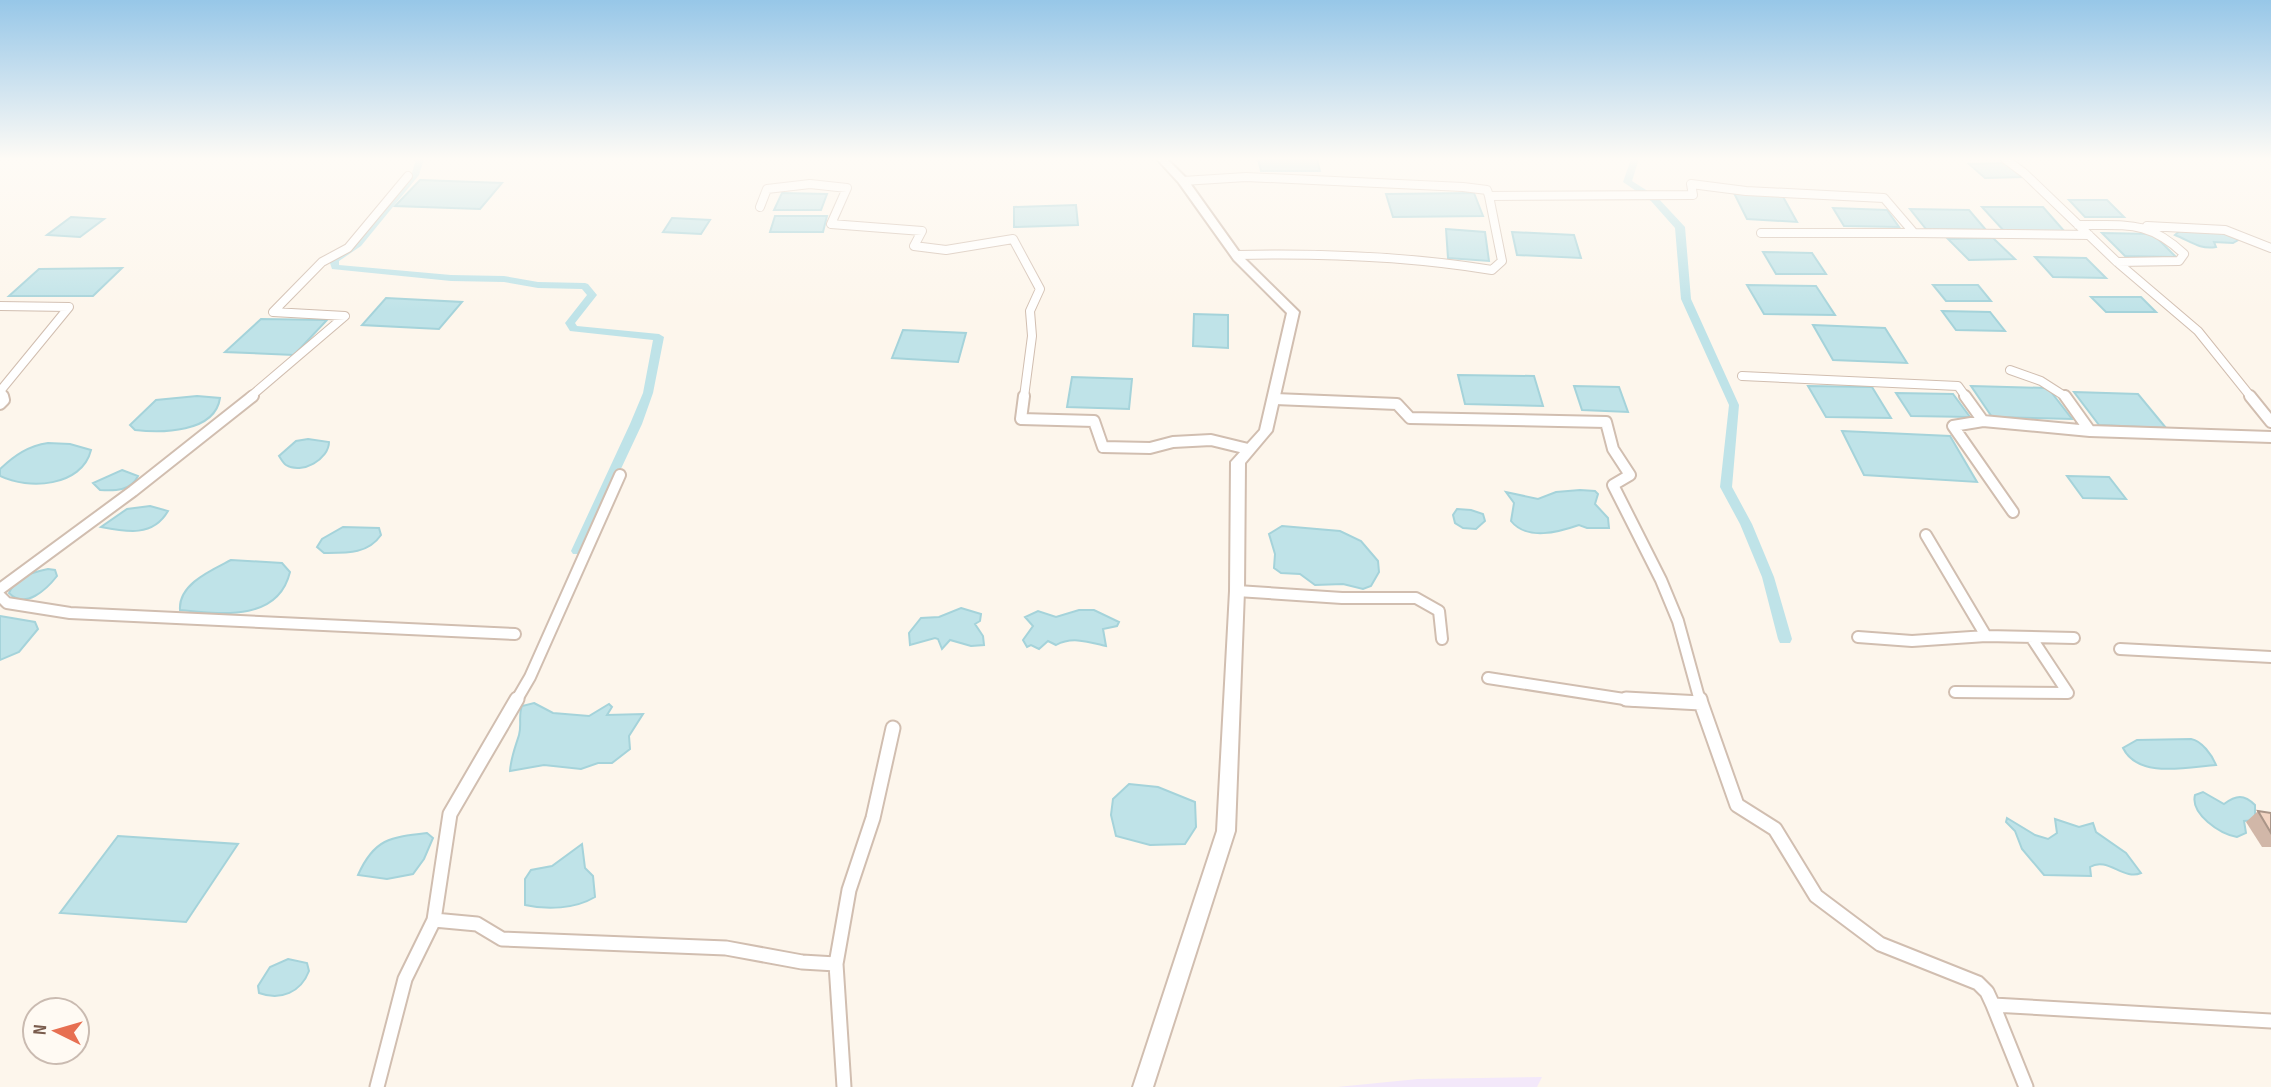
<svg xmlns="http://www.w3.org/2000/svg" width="2271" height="1087" viewBox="0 0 2271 1087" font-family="'Sofia Sans Condensed',sans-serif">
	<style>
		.education { fill: #f3e8fa }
		.water { fill: #bfe3e8; stroke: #a5d3da; stroke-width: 2 }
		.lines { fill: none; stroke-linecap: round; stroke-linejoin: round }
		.canal { fill: #bfe3e8; fill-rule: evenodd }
		.minor-far2-casing { stroke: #d1beb0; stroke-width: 10 }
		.minor-far1-casing { stroke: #d1beb0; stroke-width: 14 }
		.minor-casing { stroke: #d1beb0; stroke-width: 17 }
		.tertiary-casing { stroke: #d1beb0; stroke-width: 4 }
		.minor-far2 { stroke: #fff; stroke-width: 8 }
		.minor-far1 { stroke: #fff; stroke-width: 10 }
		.minor { stroke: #fff; stroke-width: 13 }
		.tertiary { fill: #fff; fill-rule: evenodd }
		.wall { fill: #d1b7a8 }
		.building { fill: #f3d5c3; stroke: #aa9588; stroke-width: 2 }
	</style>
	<rect width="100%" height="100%" fill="#fdf6ec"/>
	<!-- education -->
	<path class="education" d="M1542 1077 1537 1087H1337L1418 1079Z"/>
	<!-- water -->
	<path class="water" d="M1258 159H1317L1320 171H1261Z
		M2005 163 2022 177 1985 178 1969 164Z
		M420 180 502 183 480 209 395 206Z
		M782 193 827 194 821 210H774Z
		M1474 193 1483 216 1393 217 1386 194Z
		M1734 193 1782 195 1797 222 1747 219Z
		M2069 200H2107L2124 217H2085Z
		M1076 205 1078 225 1014 227V207Z
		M1982 207H2043L2065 232 2004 231Z
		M1833 208 1887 210 1899 227 1844 226Z
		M1910 209 1969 210 1986 230 1926 229Z
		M775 216H827L823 232H770Z
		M71 217 104 219 80 237 47 235Z
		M672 218 710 220 701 234 663 232Z
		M1446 229 1485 232 1489 261 1448 258Z
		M2182 229 2218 231 2240 239 2233 243 2214 242 2216 247C2200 250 2190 241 2175 235Z
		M1512 232 1574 235 1581 258 1517 255Z
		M2102 233 2153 234 2176 257 2125 256Z
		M1993 238 2015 259 1969 260 1948 239Z
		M1763 252 1812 253 1826 274H1776Z
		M2035 257 2086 258 2106 278 2053 277Z
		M122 268 93 296H9L39 269Z
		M1747 285 1816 286 1835 315 1764 314Z
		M1933 285H1978L1991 301H1946Z
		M2091 297H2141L2156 312H2106Z
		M386 298 462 302 439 329 362 325Z
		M1942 311 1990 312 2005 331 1956 330Z
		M1194 314 1228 315V348L1193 346Z
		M261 319 327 320 294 355 225 352Z
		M1813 325 1885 328 1907 363 1833 360Z
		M903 330 966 333 958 362 892 358Z
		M1458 375 1534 376 1543 406 1465 404Z
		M1072 377 1132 379 1129 409 1067 407Z
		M1574 386 1619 387 1628 412 1582 410Z
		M1808 386 1872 387 1891 418 1826 417Z
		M1971 386 2048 388 2072 419 1992 417Z
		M2074 392 2138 394 2166 428 2099 425Z
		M1896 393 1953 394 1970 417 1911 416Z
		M197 396 220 398C215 433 161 433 135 430L130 425 156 400Z
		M1842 431 1950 436 1977 482 1864 475Z
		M308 439 329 442C329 459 302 475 286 465 283 463 281 459 279 456L296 441Z
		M48 443 70 444 91 450C82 487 28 490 0 476V469C15 455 28 446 48 443Z
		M122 470 138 476C131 491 115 491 100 490L93 483Z
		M2067 476 2109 477 2126 499 2083 498Z
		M1580 490 1595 491 1598 494 1595 504 1608 518 1609 528H1587L1579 525C1559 532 1527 541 1511 521L1514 503 1506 492 1538 499 1556 492Z
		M150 506 168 511C153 537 127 532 101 527L127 509Z
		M1457 509 1471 510 1483 514 1485 521 1476 529 1463 528 1455 523 1453 515Z
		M1282 526 1340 531 1361 541 1378 561 1379 572 1371 586 1363 589 1343 584 1315 585 1300 574 1281 573 1274 568 1275 554 1269 534Z
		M343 527 379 528 381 535C368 554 347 553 324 553L317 547 322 539Z
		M231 560 282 563 290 572C278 622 221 614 180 610 178 584 212 570 231 560Z
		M48 569 55 570 57 576C47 589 25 610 9 593 15 578 32 572 48 569Z
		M961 608 981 614 980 621 975 624 983 636 984 645 971 646 950 640 942 649 938 639 935 638 910 645 909 633 921 618 939 617Z
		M1079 610H1094L1119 622 1117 626 1103 629 1106 646C1089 642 1072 636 1056 645L1048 641 1039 649 1031 645 1027 647 1023 640 1033 626 1025 617 1038 611 1056 617Z
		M0 616 35 622 38 629 19 652 0 660Z
		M534 703 553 713 589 716 609 704 612 707 607 715 643 714 629 736 630 749 612 763H598L581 769 544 765 510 771C511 757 515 748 519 735 522 725 518 716 522 706Z
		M2191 739C2202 741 2212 755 2216 765 2188 767 2138 779 2123 748L2137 740Z
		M1129 784 1158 787 1195 802 1196 827 1185 844 1150 845 1116 836 1111 815 1113 799Z
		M2203 792 2224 804C2236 795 2244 794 2255 805V815L2259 820 2244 821 2246 833 2237 837C2220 834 2190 814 2195 795Z
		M2007 818 2035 835 2048 839 2057 833 2055 819 2079 827 2093 823 2096 832 2126 853 2141 873C2124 881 2107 856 2090 867L2091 876 2044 875 2022 849 2015 831 2006 822Z
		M427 833 433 838 424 859 413 874 387 879 358 875C374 839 390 837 427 833Z
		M118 836 238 844 186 922 60 913Z
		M582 844 585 868 593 876 595 897C575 909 547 910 525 905V879L531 870 552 866Z
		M288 959 307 963 309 971C301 992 281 1001 259 993L258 986 270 967Z"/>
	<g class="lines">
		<!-- canal -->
		<path class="canal" d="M416 159H424L419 175 361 246 339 261V265L451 275 504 276 538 282 585 283 588 284 597 295 575 323 577 326 659 334 664 337 653 393 642 424 581 554H573L571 551 630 424 643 393 653 340 570 331 565 323 587 295 582 289 538 288 504 282 451 281 332 269 329 260 331 258 355 242 412 173Z
			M1631 159H1639L1632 181 1657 197 1685 227 1691 299 1739 405 1732 487 1752 524 1774 577 1792 639 1790 643H1780L1778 639 1762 577 1740 524 1720 487 1729 405 1681 299 1675 228 1651 201 1623 182Z"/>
		<!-- minor-far2 casing -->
		<g class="minor-far2-casing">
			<path id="minor-far2" d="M2005 159 2024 173 2117 262 2198 331 2251 397
				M1183 181 1246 177 1463 187 1487 190 1489 196 1693 195 1691 184 1746 191 1884 198 1914 233 2089 235
				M760 207 767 189 810 184 847 188 831 224 922 231 914 246 946 250 1013 239 1040 289 1030 311 1032 336 1024 397
				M2078 225C2126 226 2147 219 2184 254L2179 261 2117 262
				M2147 226 2225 230 2271 248
				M1761 233H1914
				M1236 255C1322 253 1407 256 1492 270L1502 261 1489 196
				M0 306 69 307 1 390 3 397
				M2010 370 2041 381 2066 397
				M1742 376 1958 386 1966 397
				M250 397 345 316 273 312 322 262 348 248 408 176"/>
		</g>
		<!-- minor-far1 casing -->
		<g class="minor-far1-casing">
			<path id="minor-far1" d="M1024 396 1021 419 1094 421 1103 447 1150 448 1173 442 1211 440 1248 449
				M1965 396 1983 421
				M2065 396 2090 431 2271 437
				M2250 396 2271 422
				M1275 399 1397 404 1410 418 1606 422 1613 449 1630 475 1613 485 1661 580 1678 621 1700 701
				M0 404 4 400 3 396
				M2013 512 1953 426 1983 421 2090 431
				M1926 535 1986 636
				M0 589 133 491 253 396
				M1237 591 1342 598H1416L1439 611 1442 639
				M0 596 7 603 70 613 515 634
				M1858 637 1912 641 1986 636 2074 638
				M2120 649 2271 657
				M1488 678 1637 701
				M1955 692 2068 693 2031 637
				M516 701 530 677 620 475"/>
		</g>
		<!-- minor casing -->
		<g class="minor-casing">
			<path id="minor" d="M1626 699 1701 703 1737 805 1775 829 1816 896 1880 944 1978 983 1987 992 1993 1005 2271 1021
				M1700 699 1701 703
				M434 920 477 924 502 939 726 948 802 962 836 964 844 1087
				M836 964 849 890 873 818 893 728
				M1993 1005 2026 1087
				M377 1087 405 979 434 920 450 814 517 699"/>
		</g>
		<!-- tertiary casing -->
		<g class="tertiary-casing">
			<path id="tertiary" d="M1157 159H1167L1187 179 1242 256 1299 312 1272 431 1245 463 1244 591 1235 831 1153 1087H1133L1217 831 1230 591 1231 462 1260 430 1287 313 1234 260 1179 183Z"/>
		</g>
		<!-- minor-far2 -->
		<use href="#minor-far2" class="minor-far2"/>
		<!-- minor-far1 -->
		<use href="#minor-far1" class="minor-far1"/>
		<!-- minor -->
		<use href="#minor" class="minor"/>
		<!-- tertiary -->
		<use href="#tertiary" class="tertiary"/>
	</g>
	<!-- wall -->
	<path class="wall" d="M2258 811 2271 813V847H2262L2246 822Z"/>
	<!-- building -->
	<path class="building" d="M2258 811 2271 813V833Z"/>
	<!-- sky -->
	<linearGradient id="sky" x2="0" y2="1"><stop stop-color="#97c7e8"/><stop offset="0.51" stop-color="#fefbf6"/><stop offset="1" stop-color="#fefbf6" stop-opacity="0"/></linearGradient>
	<rect width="2271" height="311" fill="url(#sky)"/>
	<!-- north arrow -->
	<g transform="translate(56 1031) rotate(275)"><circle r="33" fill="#fffaf3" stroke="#cabbb1" stroke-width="2"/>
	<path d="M0-5L12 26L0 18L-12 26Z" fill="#e76f51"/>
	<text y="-10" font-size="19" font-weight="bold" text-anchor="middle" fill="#7a5c4d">N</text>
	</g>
</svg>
